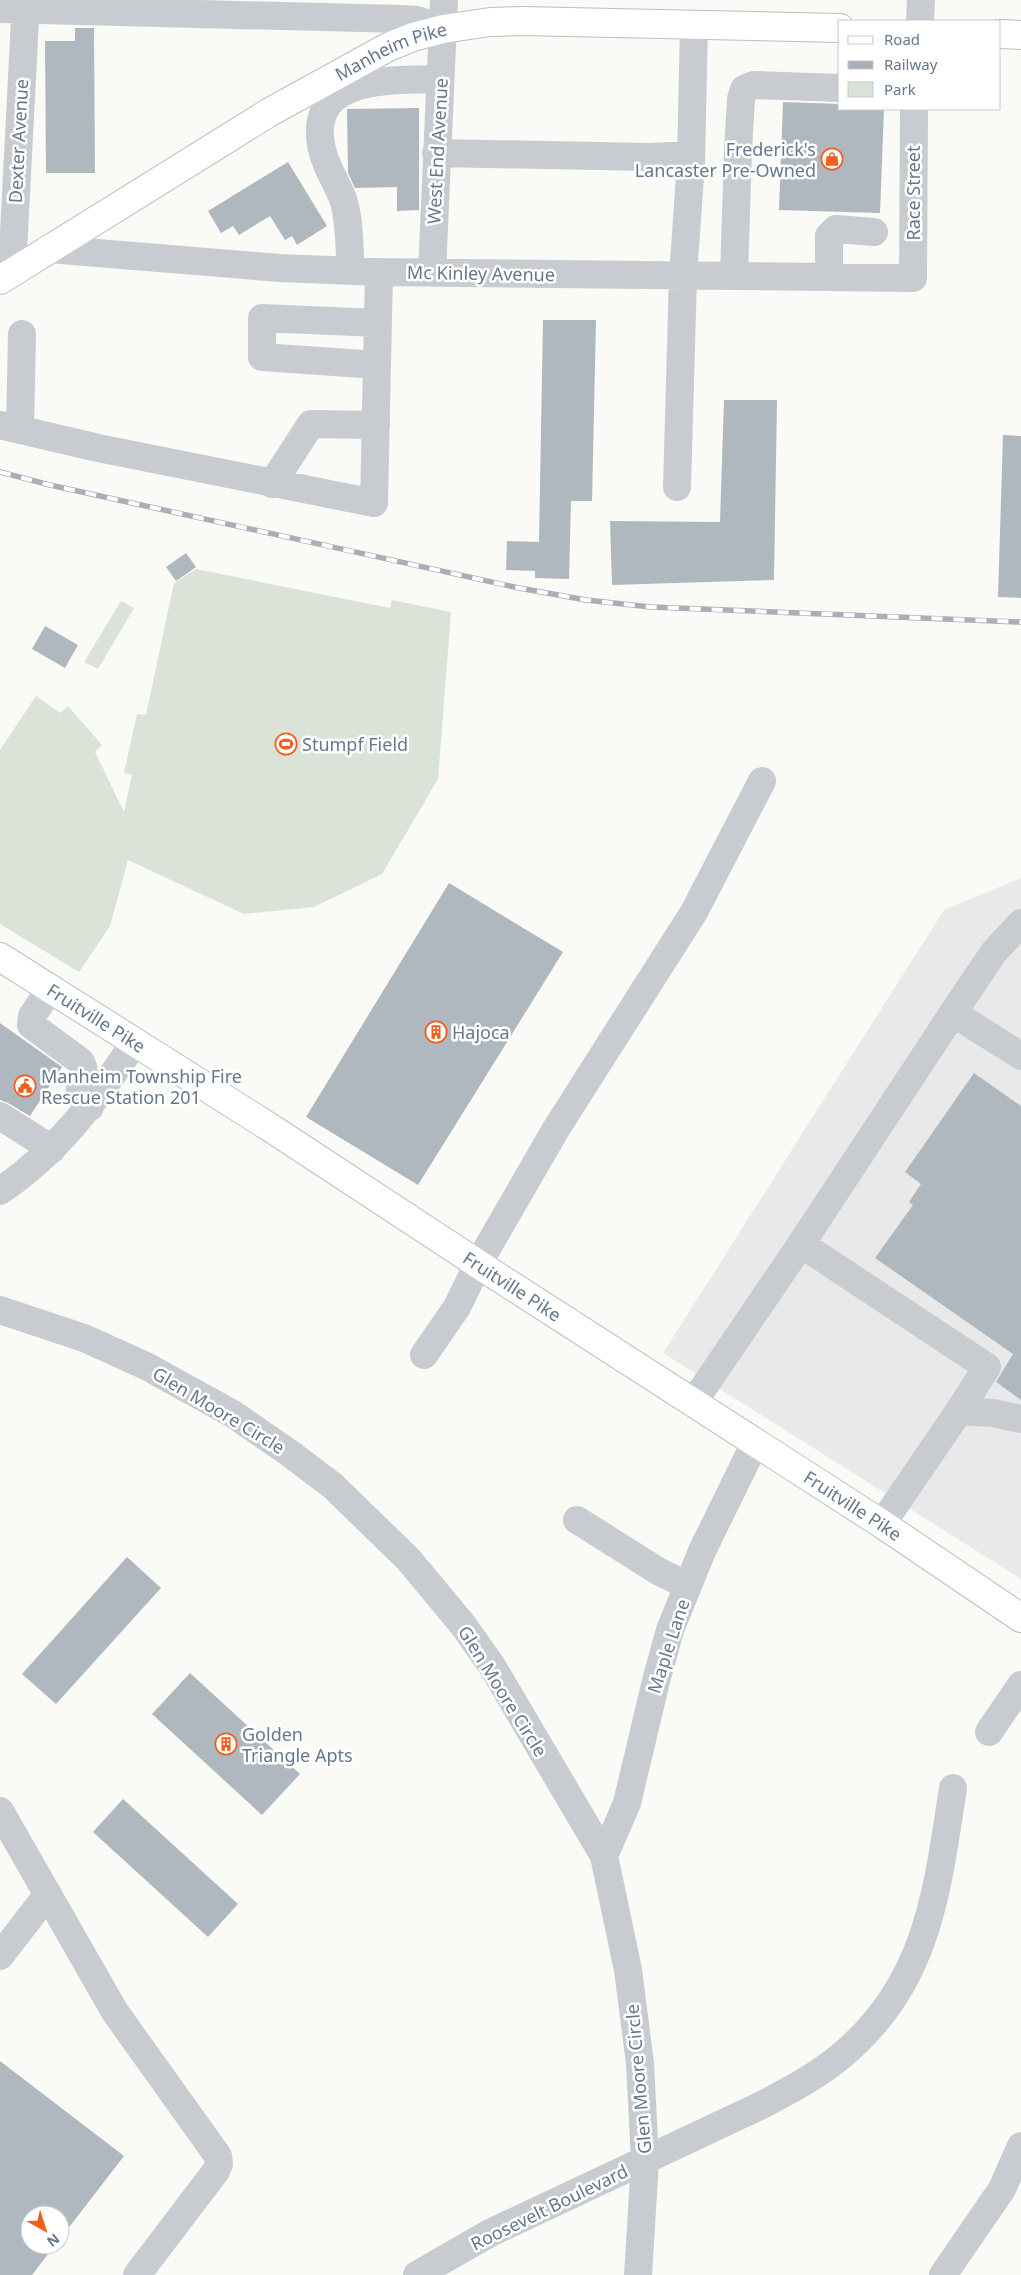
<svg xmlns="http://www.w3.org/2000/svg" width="1021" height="2275" viewBox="0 0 1021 2275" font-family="'Noto Sans',sans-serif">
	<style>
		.built { fill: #e8e9e8 }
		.green { fill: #dbe2d8 }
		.building { fill: #b0b8bf }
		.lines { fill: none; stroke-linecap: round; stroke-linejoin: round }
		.major-casing { stroke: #babfc3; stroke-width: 30 }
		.minor { stroke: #c8cbd0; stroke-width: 28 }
		.major { stroke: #fff; stroke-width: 28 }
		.rail-casing { stroke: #a9afb6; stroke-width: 5.5 }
		.rail { stroke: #fff; stroke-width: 4; stroke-dasharray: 11; stroke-linecap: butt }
		.labels { text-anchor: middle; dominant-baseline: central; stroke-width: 5; stroke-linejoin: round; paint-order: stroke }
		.street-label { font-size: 18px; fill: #66788b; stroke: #fff }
		.poi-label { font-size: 18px; fill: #66788b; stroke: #fff; text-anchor: start }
	</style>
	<rect width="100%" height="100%" fill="#fafaf7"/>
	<!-- built -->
	<path class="built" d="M1021 878V1579L663 1353 944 910Z"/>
	<!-- green -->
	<path class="green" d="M196 569 390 608 392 600 451 612 438 779 382 874 314 907 244 914 128 860 110 926 79 972 0 924V750L36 696 60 713 68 706 102 745 95 752 124 812 132 775 124 773 137 714 146 715 174 583Z
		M121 601 134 608 98 669 84 662Z"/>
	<!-- building -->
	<path class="building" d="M75 28H94L95 173H46L45 41H75Z
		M783 102 840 104V109H884L880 213 779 210Z
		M419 108V210L397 211V187L355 188 348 173 347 109Z
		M288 162 327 226 297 245 292 236 285 240 270 216 239 235 233 226 221 233 208 211Z
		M543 320H596L592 501H571L569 579 535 578V571L506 570 507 541 539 542Z
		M724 400H777L774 580 612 585 610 521 720 522Z
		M1003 435 1021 436V598L998 597Z
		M186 553 196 567 176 581 166 567Z
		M45 626 78 645 65 668 32 649Z
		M449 883 563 952 418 1185 306 1117Z
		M0 1023 62 1067 30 1116 8 1103 0 1100Z
		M974 1073 1021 1106V1400L996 1382 1013 1354 875 1258 913 1205 909 1202 921 1184 905 1172Z
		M127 1557 161 1588 56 1704 22 1674Z
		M190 1673 300 1774 262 1815 152 1714Z
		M123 1799 238 1904 208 1937 93 1832Z
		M0 2061 124 2156 60 2239V2215H30V2245H55L32 2275H0Z"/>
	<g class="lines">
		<!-- major casing -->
		<g class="major-casing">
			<g id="major">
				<path d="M1000 34 1021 35"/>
				<path id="s1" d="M0 280 270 112 388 47 413 37 443 29 490 22 522 21 840 28"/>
				<path id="s2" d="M0 957 274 1130 478 1264 882 1524 1021 1618"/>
			</g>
		</g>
		<!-- minor -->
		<path class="minor" d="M0 9 400 19 417 20 443 29
			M920 21 921 0
			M436 153 649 157 691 155
			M49 249 280 268 379 272 913 278 914 109
			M351 271C349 249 350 219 343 199 337 183 327 169 323 153 302 75 391 80 440 79
			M12 272 26 0
			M432 273 444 0
			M734 276 738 151 741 99 744 89 753 85 840 88
			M829 277V236L836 229 874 232
			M377 365 262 357V318L378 323
			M0 425 98 448 374 503 379 272
			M20 430 22 334
			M272 484 311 424 376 425
			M677 487 683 276 691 162 694 25
			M50 989 32 1016 31 1025 80 1061C93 1081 66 1083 90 1107
			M953 1013 1021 1056
			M0 1116 52 1149
			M0 1191C59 1151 95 1101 135 1042
			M801 1244 953 1013 994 952 1021 923
			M0 1310 84 1338 146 1366 233 1414 288 1452 333 1486 409 1560 463 1625 492 1666 604 1856 628 1970 640 2063 645 2161 638 2275
			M424 1355 457 1307 478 1264 556 1129 694 912 762 781
			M693 1403 801 1244 987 1367 959 1411
			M577 1520 658 1571 688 1586
			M882 1524 959 1411 993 1413 1021 1419
			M989 1732 1021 1685
			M0 1811 115 2012 218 2156 219 2164 216 2171 137 2275
			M604 1856 627 1803 656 1681 670 1630 702 1551 755 1443
			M0 1956 48 1894
			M417 2275 490 2233 760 2106C788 2091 816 2077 841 2056 928 1984 937 1892 953 1788
			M943 2275 1002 2189 1021 2146"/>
		<!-- major -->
		<use href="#major" class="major"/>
		<!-- rail casing -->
		<g class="rail-casing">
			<path id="rail" d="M0 472 50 485 519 588 586 600 651 607 1021 622"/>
		</g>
		<!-- rail -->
		<use href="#rail" class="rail"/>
	</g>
	<!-- icons -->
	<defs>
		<g id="shop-ring" transform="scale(1.125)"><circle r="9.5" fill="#fff" stroke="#f35e1f" stroke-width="1.5"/><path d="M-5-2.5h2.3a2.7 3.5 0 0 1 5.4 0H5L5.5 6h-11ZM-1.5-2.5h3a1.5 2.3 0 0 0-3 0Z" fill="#f35e1f"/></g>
		<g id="stadium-ring" transform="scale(1.125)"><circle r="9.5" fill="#fff" stroke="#f35e1f" stroke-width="1.5"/><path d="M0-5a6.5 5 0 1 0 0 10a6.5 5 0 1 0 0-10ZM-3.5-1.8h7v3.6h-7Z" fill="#f35e1f"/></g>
		<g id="building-ring" transform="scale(1.125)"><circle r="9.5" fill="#fff" stroke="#f35e1f" stroke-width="1.5"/><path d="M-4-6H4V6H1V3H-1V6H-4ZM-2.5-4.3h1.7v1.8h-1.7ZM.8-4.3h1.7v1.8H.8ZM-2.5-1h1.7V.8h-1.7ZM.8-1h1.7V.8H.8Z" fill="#f35e1f"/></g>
		<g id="civic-ring" transform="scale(1.125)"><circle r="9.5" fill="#fff" stroke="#f35e1f" stroke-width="1.5"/><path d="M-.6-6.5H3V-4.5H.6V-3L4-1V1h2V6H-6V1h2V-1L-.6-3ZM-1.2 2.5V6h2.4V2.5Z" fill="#f35e1f"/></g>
	</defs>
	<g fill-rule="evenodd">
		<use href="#shop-ring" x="832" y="159"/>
		<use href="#stadium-ring" x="286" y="744"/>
		<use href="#building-ring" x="436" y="1032"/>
		<use href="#civic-ring" x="25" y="1086"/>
		<use href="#building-ring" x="226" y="1744"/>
	</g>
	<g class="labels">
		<!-- street labels -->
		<g class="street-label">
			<text stroke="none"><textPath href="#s1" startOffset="454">Manheim Pike</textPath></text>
			<text transform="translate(18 141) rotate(-87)">Dexter Avenue</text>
			<text transform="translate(437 151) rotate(-87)">West End Avenue</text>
			<text transform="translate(913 193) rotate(-90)">Race Street</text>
			<text transform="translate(481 273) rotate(1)">Mc Kinley Avenue</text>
			<text stroke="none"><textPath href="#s2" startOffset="114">Fruitville Pike</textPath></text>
			<text stroke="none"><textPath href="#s2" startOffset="609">Fruitville Pike</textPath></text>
			<text transform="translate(219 1410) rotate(31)">Glen Moore Circle</text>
			<text stroke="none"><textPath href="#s2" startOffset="1014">Fruitville Pike</textPath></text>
			<text transform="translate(668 1646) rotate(-72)">Maple Lane</text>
			<text transform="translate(503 1691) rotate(58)">Glen Moore Circle</text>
			<text transform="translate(638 2079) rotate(-95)">Glen Moore Circle</text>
			<text transform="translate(549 2207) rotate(-26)">Roosevelt Boulevard</text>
		</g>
		<!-- poi labels -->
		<g class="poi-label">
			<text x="816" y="149" text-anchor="end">Frederick's<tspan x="816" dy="21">Lancaster Pre-Owned</tspan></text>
			<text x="302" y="744">Stumpf Field</text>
			<text x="452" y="1032">Hajoca</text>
			<text x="41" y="1076">Manheim Township Fire<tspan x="41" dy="21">Rescue Station 201</tspan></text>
			<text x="242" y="1734">Golden<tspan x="242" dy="21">Triangle Apts</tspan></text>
		</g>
	</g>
	<!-- legend -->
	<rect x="838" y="20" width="162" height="90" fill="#ffffff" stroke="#c2c9d1"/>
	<rect x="848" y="36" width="25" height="8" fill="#ffffff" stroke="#c2c9d1"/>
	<text x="884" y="45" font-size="15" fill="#66788b">Road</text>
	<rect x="848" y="61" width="25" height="8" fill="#a9afb6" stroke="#c2c9d1"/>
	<text x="884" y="70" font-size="15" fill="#66788b">Railway</text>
	<rect x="848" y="82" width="25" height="15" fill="#dbe2d8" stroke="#c2c9d1"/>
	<text x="884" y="95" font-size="15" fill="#66788b">Park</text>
	<!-- north arrow -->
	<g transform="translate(45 2230) rotate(141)"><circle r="24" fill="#ffffff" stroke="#c2c9d1"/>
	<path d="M0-4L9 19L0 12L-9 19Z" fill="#f35e1f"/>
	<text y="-8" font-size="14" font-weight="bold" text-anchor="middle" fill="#66788b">N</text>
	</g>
</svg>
